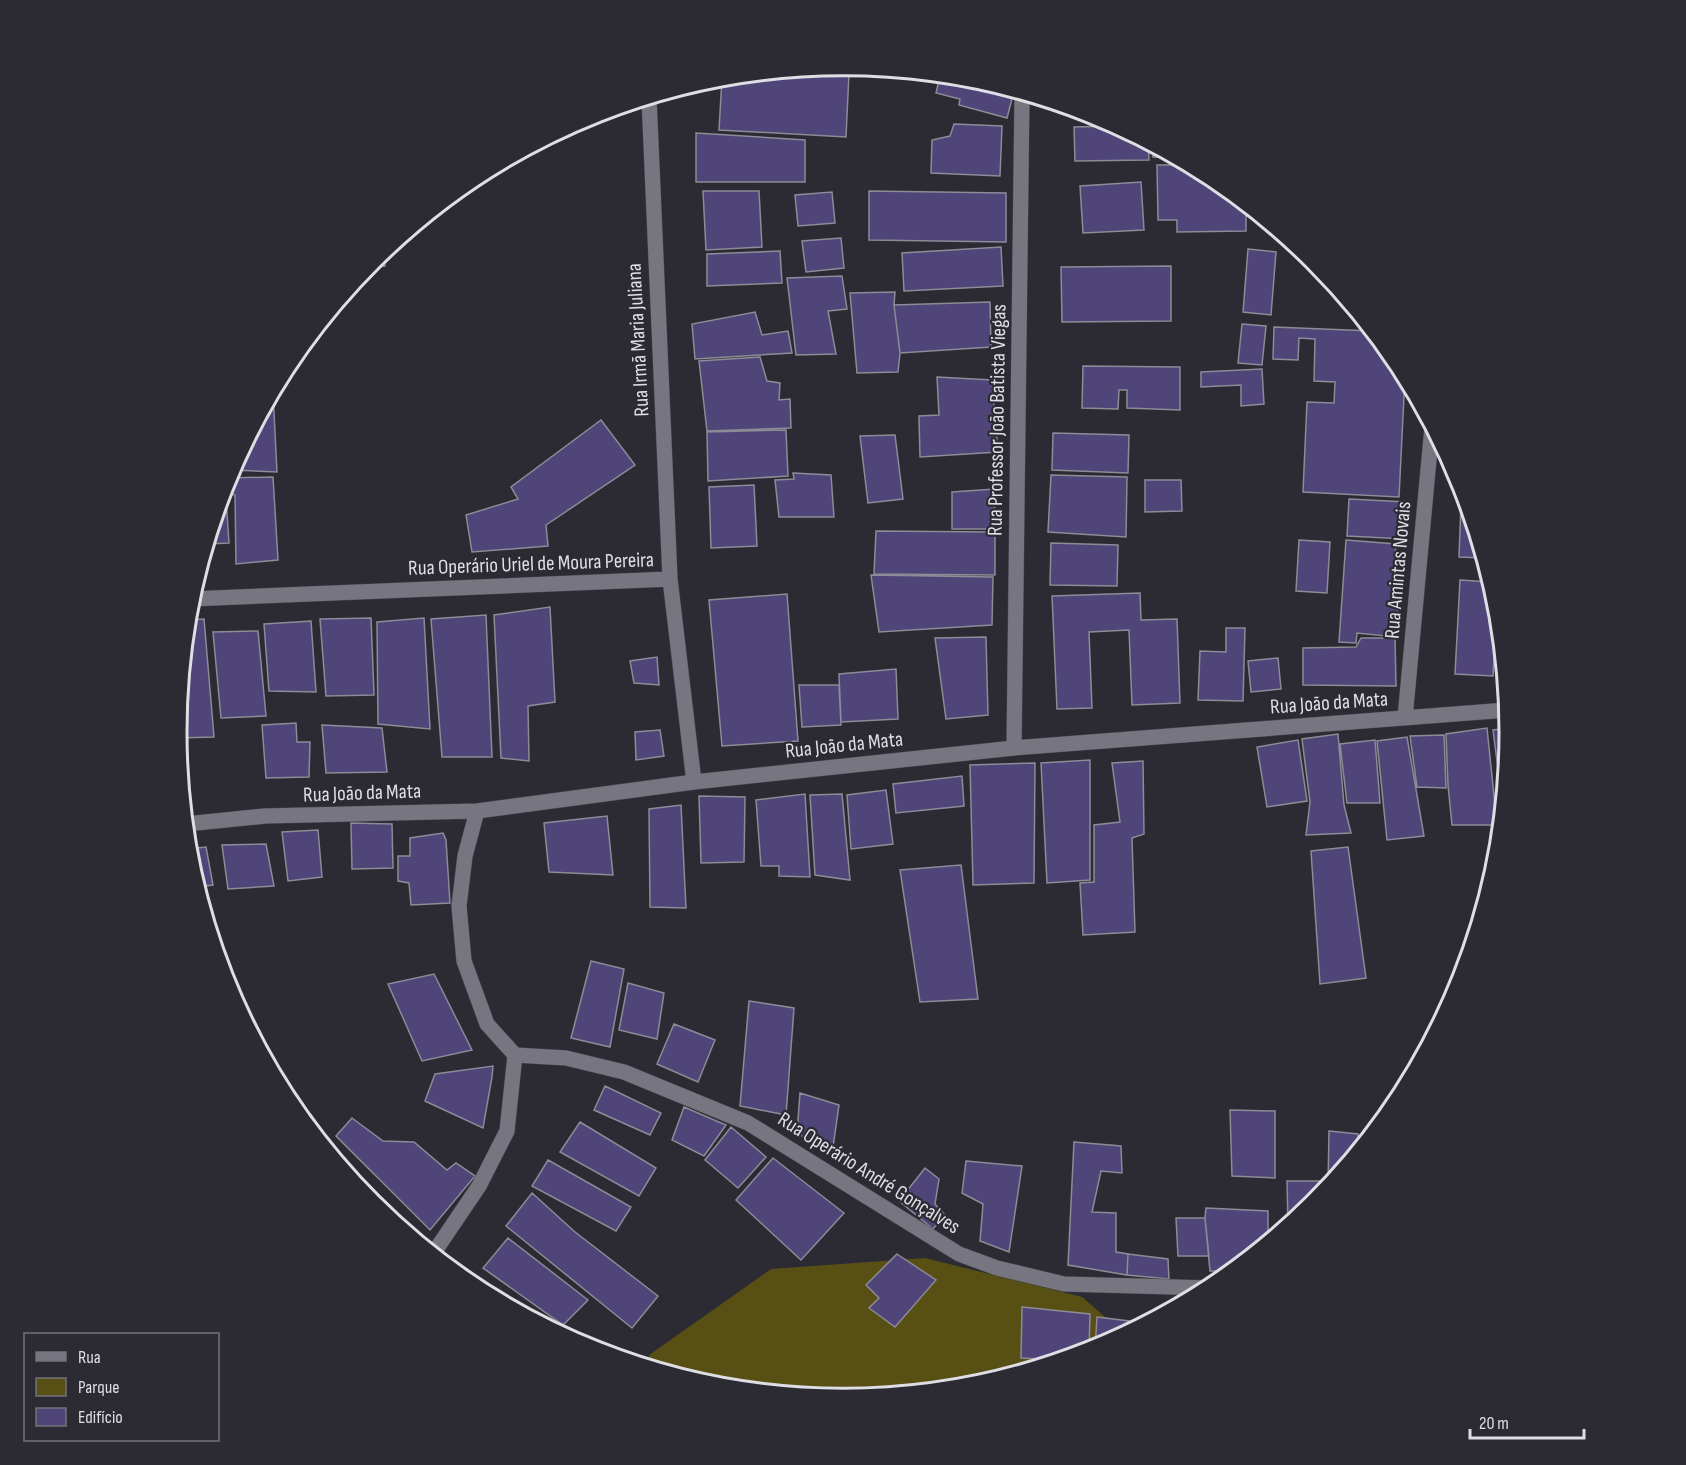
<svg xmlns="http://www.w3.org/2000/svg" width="1686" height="1465" viewBox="0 0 1686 1465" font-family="'Sofia Sans Condensed',sans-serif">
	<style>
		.green { fill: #584f14 }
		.building { fill: #4f4579; stroke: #8c8b96; stroke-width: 1.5 }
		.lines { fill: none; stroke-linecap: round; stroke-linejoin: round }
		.minor-casing { stroke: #494850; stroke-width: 16 }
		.minor { stroke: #767580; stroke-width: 15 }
		.labels { text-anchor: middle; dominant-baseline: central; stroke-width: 4.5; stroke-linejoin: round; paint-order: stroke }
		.street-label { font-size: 21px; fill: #dedee4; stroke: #2c2b34 }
		.rim { fill: none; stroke: #dedee4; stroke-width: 3 }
	</style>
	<rect width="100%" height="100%" fill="#2c2b34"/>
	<!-- green -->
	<path class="green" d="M925 1258 1082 1297 1125 1334 1098 1348 973 1386 843 1399 713 1386 650 1367 649 1355 771 1269Z"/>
	<!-- building -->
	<path class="building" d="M802 70 849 73 846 137 719 130 722 78 746 77V76Z
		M940 76 973 79 1014 91 1007 118 959 105 960 99 936 93Z
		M954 124 1002 126 1000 176 931 173 932 140 950 136Z
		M1116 126 1148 144 1149 160 1075 161 1074 127Z
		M696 133 805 140V182H696Z
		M1153 146 1176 158 1153 157Z
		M1185 163 1214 179 1246 205V231L1177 232V220H1158L1157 165H1185Z
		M1141 182 1144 230 1083 233 1080 186Z
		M703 191H759L762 247 706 250Z
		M869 191 1006 193V242L869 240Z
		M832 192 835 223 798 226 795 195Z
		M841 238 844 268 806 272 802 241Z
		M1001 247 1003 286 904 291 902 253Z
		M1248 249 1276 252 1271 315 1243 312Z
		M780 251 782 283 707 286V254Z
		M383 252 385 266 367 267 372 261Z
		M1171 266V321L1062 322 1061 267Z
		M842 276 847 309 828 311 836 354 796 355 787 278Z
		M895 292 894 305 900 353 898 372 857 373 850 293Z
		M990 302 991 347 900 353 894 305Z
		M755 312 762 335 788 331 792 353 695 359 692 324Z
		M1242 324 1266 326 1262 365 1238 363Z
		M1274 327 1372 331 1397 363 1405 376 1399 497 1303 492 1307 402 1334 403 1335 382 1314 381 1315 339 1299 338 1298 360 1273 359Z
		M760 357 767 381 780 383 779 400 790 399 791 428 707 431 699 361Z
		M1083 366 1180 367V410L1127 408V390H1119L1118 409 1082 408Z
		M1262 369 1264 404 1241 406V385L1201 387V372Z
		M937 377 992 380 998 452 920 457 919 416 939 415Z
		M273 393 277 472 231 470Z
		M601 420 635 465 546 525 548 546 472 552 466 515 518 499 511 487Z
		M786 430 788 476 708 481 707 432Z
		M1053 433 1129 435 1128 473 1052 470Z
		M895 435 903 499 868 503 860 436Z
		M793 473 831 475 834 517H779L775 480 794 479Z
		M1051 475 1127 477 1126 537 1048 532Z
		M273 477 278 560 236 564 235 495 223 492 227 478Z
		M1145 480H1181L1182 511 1145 512Z
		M754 485 757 546 711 548 709 487Z
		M995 489 994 529H952V492Z
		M221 497 226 498 229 543 207 544Z
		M1349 499 1407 502 1405 539 1347 536Z
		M1461 504H1467L1483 558 1459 557Z
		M876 531 995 532V575L874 574Z
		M1299 540 1330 542 1327 593 1296 591Z
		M1346 540 1396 544 1392 589 1399 590 1396 637 1357 633 1356 643 1339 642Z
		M1051 543 1118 545 1117 586 1050 585Z
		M871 575 993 577 992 625 879 632Z
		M1460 580 1490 582 1497 608 1493 676 1455 674Z
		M1140 593 1141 620 1177 619 1180 703 1132 705 1129 630 1089 632 1092 708 1057 709 1052 596Z
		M787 594 798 741 722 746 709 600Z
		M550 607 555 702 528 706 529 761 501 758 494 615Z
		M486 615 492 757H442L431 619Z
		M371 618 374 695 326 696 320 619Z
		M424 618 430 729 378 724 377 622Z
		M204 619 214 737 177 738 188 620Z
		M311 621 316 692 269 691 264 624Z
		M1226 628H1245L1243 701 1198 700 1200 651 1226 652Z
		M258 631 266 716 221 718 213 632Z
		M986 637 988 715 946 719 935 638Z
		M1361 638H1395L1396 686 1303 685V648L1356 647Z
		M657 657 659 685 634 683 630 661Z
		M1278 658 1281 689 1251 692 1248 661Z
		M896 669 898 719 841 722 839 674Z
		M799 685H839L841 725 802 727Z
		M296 723 297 742H310L309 777 266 778 262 725Z
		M322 725 382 728 387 772 326 773Z
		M1487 728 1497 825H1452L1448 785 1446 734Z
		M1509 728 1506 768 1498 769 1493 730Z
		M660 730 664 756 636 760 635 732Z
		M1338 734 1344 805 1351 833 1306 835 1310 802 1302 739Z
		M1444 735 1446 788 1417 787 1410 736Z
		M1407 737 1424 836 1387 840 1377 741Z
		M1298 740 1307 801 1267 807 1257 747Z
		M1375 740 1380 803H1347L1340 744Z
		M1090 760V880L1047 883 1041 763Z
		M1143 761 1144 834 1132 838 1135 932 1083 935 1080 883 1094 882V825L1120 822 1112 763Z
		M1035 763 1034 883 973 885 970 765Z
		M962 776 964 806 896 813 893 784Z
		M886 790 893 844 851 849 847 795Z
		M805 794 810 877 779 876V866H761L756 800Z
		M842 794 850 880 815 875 810 795Z
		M699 796 745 797 744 862 701 863Z
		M681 805 686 908 650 907 649 809Z
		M607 816 613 875 549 872 544 823Z
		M351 823 392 824 393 868 352 869Z
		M318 830 322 877 288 881 282 832Z
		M443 833 446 840 450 903 411 905 409 883 398 881V856H410V838Z
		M266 844 274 886 228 889 222 845Z
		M206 847 213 885 197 887 189 862 188 849Z
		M1348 847 1366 978 1320 984 1311 851Z
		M961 865 978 999 920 1002 900 870Z
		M591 961 624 969 610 1047 571 1038Z
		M434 974 472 1050 422 1061 388 984Z
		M628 983 664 993 657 1039 619 1030Z
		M749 1001 794 1008 786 1115 740 1106Z
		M674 1024 715 1040 698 1082 657 1064Z
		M493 1066 492 1077 483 1128 425 1101 435 1074Z
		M605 1086 661 1113 650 1135 594 1110Z
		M800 1093 839 1105 832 1154 797 1133Z
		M684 1107 726 1125 704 1156 672 1140Z
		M1230 1110 1275 1111V1178L1232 1176Z
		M352 1118 383 1141 414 1142 447 1170 456 1163 475 1176 430 1230 336 1136Z
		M580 1122 656 1168 639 1196 560 1152Z
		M731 1127 766 1157 738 1188 705 1160Z
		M1329 1131 1358 1134V1151L1328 1187Z
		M1074 1142 1121 1146 1122 1173 1101 1171 1092 1212 1116 1213V1252L1128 1254 1127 1275 1068 1265Z
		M773 1158 844 1213 801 1260 736 1200Z
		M548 1160 631 1207 616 1231 532 1186Z
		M966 1161 1022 1166 1009 1252 980 1241 983 1204 962 1193Z
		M349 1166 420 1235 415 1239 371 1204 344 1170Z
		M925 1168 939 1179 935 1204 945 1215 933 1229 899 1201Z
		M1287 1181H1319L1320 1196 1314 1204 1288 1226Z
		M532 1193 575 1232 658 1296 632 1328 506 1226Z
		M1206 1208 1268 1211V1242L1232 1271H1210L1205 1218Z
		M1176 1218H1205L1209 1256H1178Z
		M508 1238 588 1300 563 1325 483 1268Z
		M897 1254 936 1280 895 1327 869 1308 879 1298 866 1285Z
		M1128 1254 1168 1259 1169 1279 1127 1275Z
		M1022 1307 1090 1314 1089 1351 1083 1353 1067 1351 1066 1358 1060 1360 1021 1358Z
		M1097 1317 1129 1321 1128 1332 1095 1349Z"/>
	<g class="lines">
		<!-- minor casing -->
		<g class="minor-casing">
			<path id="minor" d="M649 98 670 579
				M190 599 670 579 694 782
				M1405 718 1432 427
				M1014 748 1022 94
				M186 824 265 816 477 811 694 782 1014 748 1507 710
				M515 1055 566 1058 624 1072 748 1123 959 1254 997 1268 1064 1284 1210 1288
				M433 1254 479 1186 507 1131 515 1055 487 1024 464 961 459 906 465 856 477 811"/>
		</g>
		<!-- minor -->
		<use href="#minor" class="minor"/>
	</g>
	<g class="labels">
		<!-- street labels -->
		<g class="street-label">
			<text transform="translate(638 340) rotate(-93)">Rua Irmã Maria Juliana</text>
			<text transform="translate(997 420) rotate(-89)">Rua Professor João Batista Viegas</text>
			<text transform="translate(531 564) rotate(-2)">Rua Operário Uriel de Moura Pereira</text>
			<text transform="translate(1398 570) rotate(-85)">Rua Amintas Novais</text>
			<text transform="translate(1329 703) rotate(-4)">Rua João da Mata</text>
			<text transform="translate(844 745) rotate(-6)">Rua João da Mata</text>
			<text transform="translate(362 793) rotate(-2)">Rua João da Mata</text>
			<text transform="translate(869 1173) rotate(32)">Rua Operário André Gonçalves</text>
		</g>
	</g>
	<!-- crop -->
	<path d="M0 0H1686V1465H0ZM187 732a656 656 0 1 1 1312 0a656 656 0 1 1-1312 0Z" fill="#2c2b34" fill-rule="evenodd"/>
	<path class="rim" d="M187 732a656 656 0 1 1 1312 0a656 656 0 1 1-1312 0Z"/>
	<!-- legend -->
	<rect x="24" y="1333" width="195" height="108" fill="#2c2b34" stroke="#73737a" stroke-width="1.5"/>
	<rect x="36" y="1352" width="30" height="9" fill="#767580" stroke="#73737a" stroke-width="1.5"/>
	<text x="78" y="1363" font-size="18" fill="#dedee4">Rua</text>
	<rect x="36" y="1378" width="30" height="18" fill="#584f14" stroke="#73737a" stroke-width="1.5"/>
	<text x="78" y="1393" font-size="18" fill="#dedee4">Parque</text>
	<rect x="36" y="1408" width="30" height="18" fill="#4f4579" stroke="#73737a" stroke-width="1.5"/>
	<text x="78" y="1423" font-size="18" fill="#dedee4">Edifício</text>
	<!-- scale -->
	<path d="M1470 1429v9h114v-9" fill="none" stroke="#dedee4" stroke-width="3"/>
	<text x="1479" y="1429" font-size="18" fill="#dedee4" stroke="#2c2b34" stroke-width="4.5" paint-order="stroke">20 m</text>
</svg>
